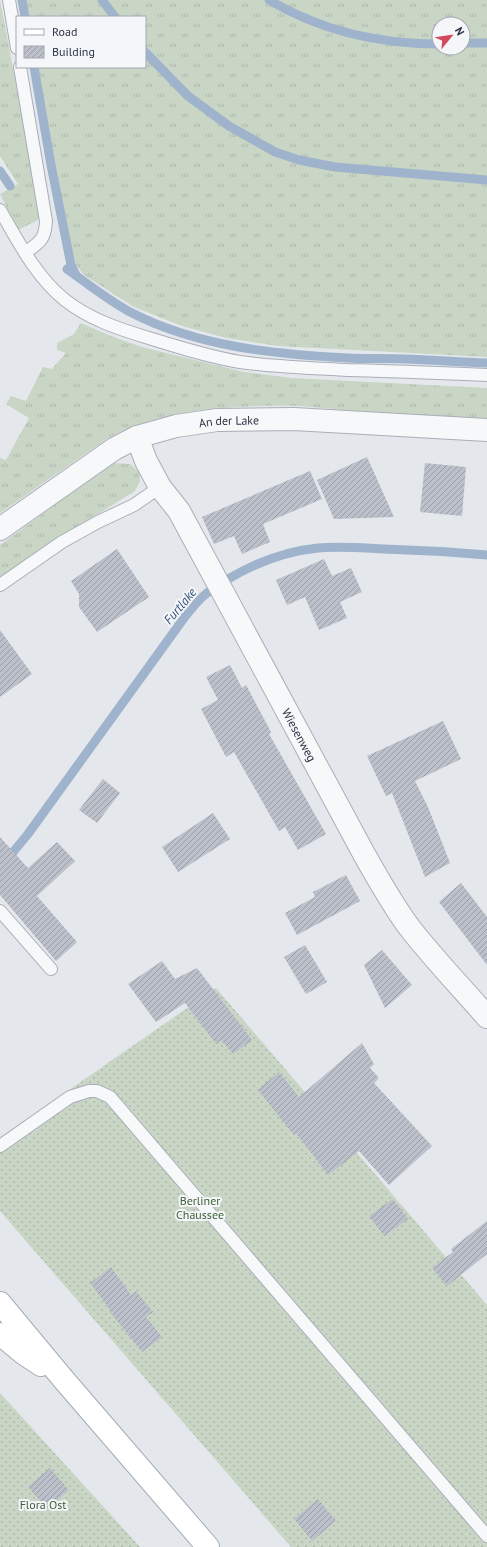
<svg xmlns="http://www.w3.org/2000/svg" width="487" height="1547" viewBox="0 0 487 1547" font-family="'PT Sans',sans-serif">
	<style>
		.grass { fill: url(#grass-tufts); fill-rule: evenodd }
		.garden { fill: url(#garden-dots) }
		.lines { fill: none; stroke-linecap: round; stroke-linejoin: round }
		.stream { stroke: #9fb4cc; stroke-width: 9 }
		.building { fill: url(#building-hatch) }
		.lane-casing { stroke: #a9aeb7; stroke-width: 14 }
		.street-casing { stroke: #a9aeb7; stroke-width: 24 }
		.primary-casing { stroke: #a3abb8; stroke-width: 24 }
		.lane { stroke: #f7f8fa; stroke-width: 12 }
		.street { stroke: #f7f8fa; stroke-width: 22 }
		.primary { stroke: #fff; stroke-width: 22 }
		.labels { text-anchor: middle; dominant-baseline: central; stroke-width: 4; stroke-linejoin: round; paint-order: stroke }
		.street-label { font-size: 12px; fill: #2b3445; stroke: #f4f6f9 }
		.park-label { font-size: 12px; fill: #3f6138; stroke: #f4f6f9 }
		.water-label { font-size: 13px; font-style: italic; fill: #34527a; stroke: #f4f6f9 }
	</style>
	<defs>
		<pattern id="grass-tufts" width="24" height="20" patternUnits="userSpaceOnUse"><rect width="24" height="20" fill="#c9d6c5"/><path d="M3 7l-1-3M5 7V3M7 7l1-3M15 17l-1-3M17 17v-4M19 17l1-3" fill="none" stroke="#adb8ab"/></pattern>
		<pattern id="garden-dots" width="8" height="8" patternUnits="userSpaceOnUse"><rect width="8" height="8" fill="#c9d6c5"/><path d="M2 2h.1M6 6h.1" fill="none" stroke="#adb8ab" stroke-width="1.8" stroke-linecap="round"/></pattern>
		<pattern id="building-hatch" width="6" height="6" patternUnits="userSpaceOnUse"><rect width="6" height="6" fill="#bbc0ca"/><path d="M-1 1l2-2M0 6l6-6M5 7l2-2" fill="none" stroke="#989da6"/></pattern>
	</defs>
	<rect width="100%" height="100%" fill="#e4e7ec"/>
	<!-- grass -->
	<path class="grass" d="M0 0 40 211 38 220 18 230 0 194 18 184 0 156Z
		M24 0H487V357L278 346 226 338 182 326 134 307 84 275 76 265 72 250 36 67H145V17H27ZM439 24H463V48H439Z
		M81 323 111 336 142 347 244 372 291 378 487 388V421C440 417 392 414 345 410 330 409 315 407 300 406 239 405 162 408 108 438L0 513V458L6 460 29 418 6 404 11 396 26 401 43 367 52 369 66 353 57 350V343L74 334Z
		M113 463 130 464 139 472 140 481 135 491 58 539 0 578V545Z"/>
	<!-- garden -->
	<path class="garden" d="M216 988 487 1305V1547H291L0 1211V1138Z
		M0 1393 140 1547H0Z"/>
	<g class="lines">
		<!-- stream -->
		<path class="stream" d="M22 0 25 17
			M102 0 115 17
			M269 0C321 31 378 44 439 44
			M463 43H487
			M145 52 188 96 229 126 275 152 299 160 335 167 487 180
			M34 67 51 165 71 265 76 275
			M0 171 10 186
			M67 269C88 284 109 301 132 313 199 347 274 354 348 358 367 359 386 358 405 359 432 360 460 362 487 363
			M0 868 28 834 184 618C191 609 198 600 207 593 239 570 278 552 318 548 339 546 362 548 384 549 419 550 453 552 487 555"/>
	</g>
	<!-- building -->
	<path class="building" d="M367 457 394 517 334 519 317 480Z
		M425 463 466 467 462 516 420 512Z
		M310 471 322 499 263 524 270 542 242 554 234 536 214 544 202 517Z
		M117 549 149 597 97 632 79 607V594L71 581Z
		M324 559 332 576 351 568 362 592 340 602 347 618 319 630 305 597 287 605 276 580Z
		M0 630 32 674 0 697Z
		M230 665 242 688 246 685 271 732 269 734 326 834 298 850 285 827 279 831 234 752 226 757 201 709 218 700 206 677Z
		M443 721 461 759 415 781 428 807 450 863 425 877 392 793 386 796 367 756Z
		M103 779 120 793 97 823 79 810Z
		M213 813 230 839 178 872 162 847Z
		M0 837 28 868 57 842 75 861 37 896 77 942 56 961 0 895Z
		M346 875 360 901 297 935 285 913 315 897 313 892Z
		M461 883 487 917V965L439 902Z
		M305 945 327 982 306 994 284 957Z
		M382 950 412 985 385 1008 364 965Z
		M162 961 175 979 197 968 252 1040 233 1054 221 1040 216 1044 185 1003 156 1022 128 984Z
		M362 1043 374 1064 370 1068 379 1078 374 1083 432 1146 389 1185 359 1151 328 1175 296 1133 294 1135 258 1090 279 1072 299 1097Z
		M393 1199 408 1219 384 1236 369 1216Z
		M487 1221V1254L447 1286 432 1268 453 1252 451 1249Z
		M111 1267 131 1295 136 1291 153 1312 146 1317 162 1337 142 1352 110 1312 111 1311 90 1283Z
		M50 1468 69 1490 47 1509 28 1487Z
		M318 1499 336 1521 312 1541 294 1519Z"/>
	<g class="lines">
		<!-- lane casing -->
		<g class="lane-casing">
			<path id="lane" d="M9 0 17 48
				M20 67 46 221C45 240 40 242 25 253
				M0 210C18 241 36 277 65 300 90 320 122 330 152 339 181 348 210 357 240 362 276 367 312 368 348 370 394 371 441 373 487 375
				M0 585 62 542 98 522 134 505 160 487
				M0 911 51 969
				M0 1146 70 1097 89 1091H97L110 1097 487 1536"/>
		</g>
		<!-- street casing -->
		<g class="street-casing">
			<g id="street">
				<path id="s1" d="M137 437 146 461 160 487 179 511 364 854C378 879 392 904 409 927 433 958 461 987 487 1017"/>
				<path id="s2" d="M0 529 114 449 137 437 176 426 217 420 294 419 487 430"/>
			</g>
		</g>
		<!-- primary casing -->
		<g class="primary-casing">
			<path id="primary" d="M0 1303 64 1380 208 1547
				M0 1334 23 1353 41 1365"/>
		</g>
		<!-- lane -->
		<use href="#lane" class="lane"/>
		<!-- street -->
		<use href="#street" class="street"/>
		<!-- primary -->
		<use href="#primary" class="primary"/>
	</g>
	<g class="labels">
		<!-- street labels -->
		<g class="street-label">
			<text stroke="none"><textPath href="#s2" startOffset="259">An der Lake</textPath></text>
			<text stroke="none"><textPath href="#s1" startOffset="340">Wiesenweg</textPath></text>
		</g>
		<!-- park labels -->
		<g class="park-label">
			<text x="200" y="1200">Berliner<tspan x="200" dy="14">Chaussee</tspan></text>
			<text x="43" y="1504">Flora Ost</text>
		</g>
		<!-- water labels -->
		<g class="water-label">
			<text transform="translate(180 606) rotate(-50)">Furtlake</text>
		</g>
	</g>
	<!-- legend -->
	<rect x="16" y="16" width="130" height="52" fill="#f4f6f9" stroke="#a4a8b1"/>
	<rect x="24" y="29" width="20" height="6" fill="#ffffff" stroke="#a4a8b1"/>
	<text x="52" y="36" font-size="12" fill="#2b3445">Road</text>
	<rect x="24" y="46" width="20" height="12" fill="url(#building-hatch)" stroke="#a4a8b1"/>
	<text x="52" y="56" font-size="12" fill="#2b3445">Building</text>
	<!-- north arrow -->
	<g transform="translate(451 36) rotate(61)"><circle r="19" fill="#f4f6f9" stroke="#a4a8b1"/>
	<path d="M0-3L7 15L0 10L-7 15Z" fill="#d1495b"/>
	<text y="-6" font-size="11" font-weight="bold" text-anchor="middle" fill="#2b3445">N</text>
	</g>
</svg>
